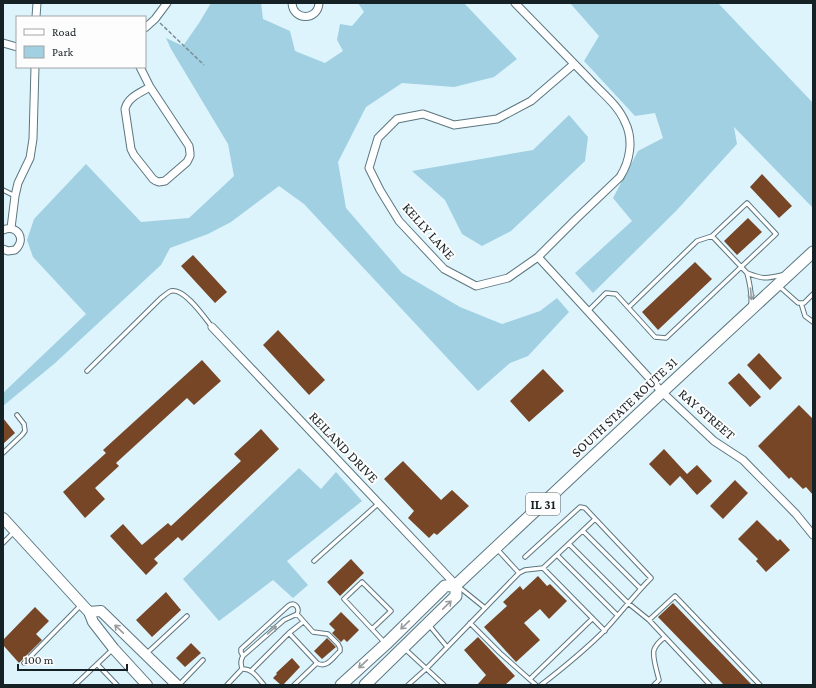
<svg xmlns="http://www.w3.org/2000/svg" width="816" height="688" viewBox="0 0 816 688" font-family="'Crimson Pro',serif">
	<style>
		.green { fill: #a0d0e2 }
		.building { fill: #774626 }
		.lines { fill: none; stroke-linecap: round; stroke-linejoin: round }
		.service-casing { stroke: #5c767f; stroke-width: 5.5 }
		.minor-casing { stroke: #5c767f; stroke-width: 9 }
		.secondary-casing { stroke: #5c767f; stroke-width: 12 }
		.primary-casing { stroke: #5c767f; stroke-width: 13 }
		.path { stroke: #7c8d94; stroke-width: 1.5; stroke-dasharray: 4 2; stroke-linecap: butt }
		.service { stroke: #fff; stroke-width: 3.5 }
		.minor { stroke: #fff; stroke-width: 7 }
		.secondary { stroke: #fff; stroke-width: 10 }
		.primary { stroke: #fff; stroke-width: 11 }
		.oneway { stroke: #969b9d }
		.labels { text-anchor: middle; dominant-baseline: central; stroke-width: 4; stroke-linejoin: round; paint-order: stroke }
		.shield { fill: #fdfdfd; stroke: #5b6366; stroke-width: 1 }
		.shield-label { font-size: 13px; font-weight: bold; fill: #162125 }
		.street-label { font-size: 14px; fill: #162125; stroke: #fdfdfd }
	</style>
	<rect width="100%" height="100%" fill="#ddf4fd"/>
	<!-- green -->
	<path class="green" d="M211 3H261L263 19 290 31 295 51 325 63 343 51 337 40 340 24 352 26 364 12 358 3H464L517 59 494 77 454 87 402 83 366 107 338 162 346 208 402 273 460 307 502 324 540 311 557 298 569 312 528 356 510 363 478 391 304 204 279 186 231 222 208 234 170 248 161 265 54 364 3 406V393L86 314 33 257 27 240 34 219 86 164 141 222 189 218 234 176 228 144 171 49 166 38 183 46 199 23Z
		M570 3H718L813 103V208L734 127 737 144 676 211 593 293 575 273 632 221 613 198 638 151 663 138 655 113 635 116 584 61 599 36Z
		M569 115 588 137 585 161 511 231 482 246 462 234 445 200 412 171 533 150Z
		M299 468 321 489 336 472 362 501 287 561 308 585 293 598 273 580 219 621 183 579Z"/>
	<!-- building -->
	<path class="building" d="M762 174 792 206 779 218 750 187Z
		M748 218 762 232 737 255 724 241Z
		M193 255 227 292 215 303 181 266Z
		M695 262 712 279 658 330 642 312Z
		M278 330 325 380 309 395 263 345Z
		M759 353 782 378 770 390 747 365Z
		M202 360 221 381 194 405 187 398 116 463 119 466 95 488 105 499 85 518 63 492 106 453 103 450Z
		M543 369 564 391 529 422 510 401Z
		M739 373 761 397 750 407 728 383Z
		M799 405 813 419V495L806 487 803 489 791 477 789 479 758 446Z
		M3 418 15 433 3 444Z
		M261 429 279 449 182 541 178 537 154 559 158 563 146 575 110 536 123 524 142 545 168 523 171 526 241 461 234 454Z
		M664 449 687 474 697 465 712 481 697 495 680 476 670 486 649 464Z
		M403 461 441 500 452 490 469 506 437 535 434 533 429 538 408 518 414 511 384 479Z
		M735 480 748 493 723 519 710 506Z
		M757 520 778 541 780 539 790 550 766 572 756 561 758 559 738 539Z
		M351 559 364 573 340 596 327 582Z
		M538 576 547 586 550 584 567 601 549 619 540 609 524 623 540 640 516 662 484 627 507 606 503 602 520 586 523 590Z
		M166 592 181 610 152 637 136 620Z
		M673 603 752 685H724L658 617Z
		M35 607 49 621 36 634 42 640 19 663 3 645V640Z
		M341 612 359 630 347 642 344 639 341 642 332 633 335 630 329 624Z
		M478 637 515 676 505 685H477L486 675 464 650Z
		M327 638 336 647 322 659 314 651Z
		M191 643 201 653 185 667 176 658Z
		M292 658 300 667 283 685H281L273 678 277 674 276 673Z"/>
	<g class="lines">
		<!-- service casing -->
		<g class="service-casing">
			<path id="service" d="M3 190 15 196
				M780 287 798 303H804L813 294
				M801 303 805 316 813 322
				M751 305C752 294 750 284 747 273 763 279 765 279 782 275
				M629 307 697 241 712 236
				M588 311 606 293 616 294 655 337 666 338 776 234 747 203 712 236 747 273
				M87 371 161 298C164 296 168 292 171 291 184 287 205 318 212 327
				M3 453 22 435 25 431 24 424 17 415
				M583 531 640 588
				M3 543 14 532
				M569 544 628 603 649 620
				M497 549 519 573
				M557 555 617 615
				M525 557 580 507 585 508 651 578C634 595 620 614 604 631 584 651 563 668 541 685
				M314 561 379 503
				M543 568 595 519
				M459 587 485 608
				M297 614 313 632 328 634 338 644 340 648V651C333 657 327 669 317 663
				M470 623 500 653 536 685
				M429 625 447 647
				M372 629 391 611 362 582 344 599 385 643
				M289 633 317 663 294 685
				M405 649 444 685
				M146 654 187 616
				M24 663 81 605
				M97 664 117 685
				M242 669C241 664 240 661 243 656L284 620 297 614C300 608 295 601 288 606L241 649V652L243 656
				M251 671 289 633 303 622
				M530 679 592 619
				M75 685 113 649
				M179 685 203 660
				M227 685 242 669C252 668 258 678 264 685
				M408 685 427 668 519 573 525 570 543 568 605 631
				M654 685 659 680C657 671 652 657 654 650 656 644 661 640 665 637
				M710 685 649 620 675 596 760 685"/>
		</g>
		<!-- minor casing -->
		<g class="minor-casing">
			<path id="minor" d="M292 3C293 21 318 21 319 3
				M515 3C540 29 565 54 590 80 602 93 618 105 625 122 634 140 630 161 620 177L577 218 538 257 508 278 476 286 444 269 399 221 380 190 369 168 378 138 397 119 423 114 454 125 497 119 531 101 574 64
				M36 17 37 3
				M145 28 155 19 167 3
				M3 43 17 47
				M140 67 150 87
				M150 87 189 146 190 153V156L187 162 165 181 159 182 156 181 153 179 134 155 131 149 125 109C128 97 140 93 150 87Z
				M11 228 15 196 18 183 30 158 33 139 35 67
				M3 230C17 224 27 239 15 250L8 251 3 249
				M538 257 662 392 714 441 743 460 796 514 813 535
				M212 327 456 585"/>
		</g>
		<!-- secondary casing -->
		<g class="secondary-casing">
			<path id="secondary" d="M3 518 89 612 93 622 114 649 147 685
				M89 612 101 611 177 685"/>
		</g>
		<!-- primary casing -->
		<g class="primary-casing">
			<path id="primary" d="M341 685 386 644 445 586 456 585 662 392 813 252
				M365 685 456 596V585"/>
		</g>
		<!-- path -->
		<path class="path" d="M160 23 204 65"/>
		<!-- service -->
		<use href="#service" class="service"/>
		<!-- minor -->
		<use href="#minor" class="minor"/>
		<!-- secondary -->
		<use href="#secondary" class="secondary"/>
		<!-- primary -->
		<use href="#primary" class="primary"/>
	</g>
	<!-- one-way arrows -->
	<defs><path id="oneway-shaft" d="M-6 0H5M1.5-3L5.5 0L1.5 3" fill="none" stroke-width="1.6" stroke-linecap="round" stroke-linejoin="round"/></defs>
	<g class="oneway">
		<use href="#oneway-shaft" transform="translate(751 294) rotate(85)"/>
		<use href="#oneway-shaft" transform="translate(447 605) rotate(-44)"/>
		<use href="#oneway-shaft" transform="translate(405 625) rotate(136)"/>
		<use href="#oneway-shaft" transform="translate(119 629) rotate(-136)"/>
		<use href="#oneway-shaft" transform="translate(272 630) rotate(-42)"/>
		<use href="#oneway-shaft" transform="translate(363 664) rotate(137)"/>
	</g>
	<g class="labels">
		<!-- shield labels -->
		<rect class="shield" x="526" y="493" width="34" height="22" rx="3"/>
		<g class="shield-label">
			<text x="543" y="504">IL 31</text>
		</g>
		<!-- street labels -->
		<g class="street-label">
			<text transform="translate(429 231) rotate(48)">KELLY LANE</text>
			<text transform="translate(624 407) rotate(-43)">SOUTH STATE ROUTE 31</text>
			<text transform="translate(707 414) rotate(41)">RAY STREET</text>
			<text transform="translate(344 447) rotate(46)">REILAND DRIVE</text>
		</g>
	</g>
	<!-- border -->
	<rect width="816" height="688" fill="none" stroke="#162125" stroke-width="8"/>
	<!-- legend -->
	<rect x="16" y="16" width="130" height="52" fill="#fdfdfd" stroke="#a1a5a7"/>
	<rect x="24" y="29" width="20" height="6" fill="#ffffff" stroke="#a1a5a7"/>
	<text x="52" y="36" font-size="12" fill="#162125">Road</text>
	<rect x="24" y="46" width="20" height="12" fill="#a0d0e2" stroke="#a1a5a7"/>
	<text x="52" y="56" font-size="12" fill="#162125">Park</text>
	<!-- scale -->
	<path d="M18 664v6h109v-6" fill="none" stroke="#162125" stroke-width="2"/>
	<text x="24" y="664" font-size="12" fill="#162125" stroke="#fdfdfd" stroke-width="3" paint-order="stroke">100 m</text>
</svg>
